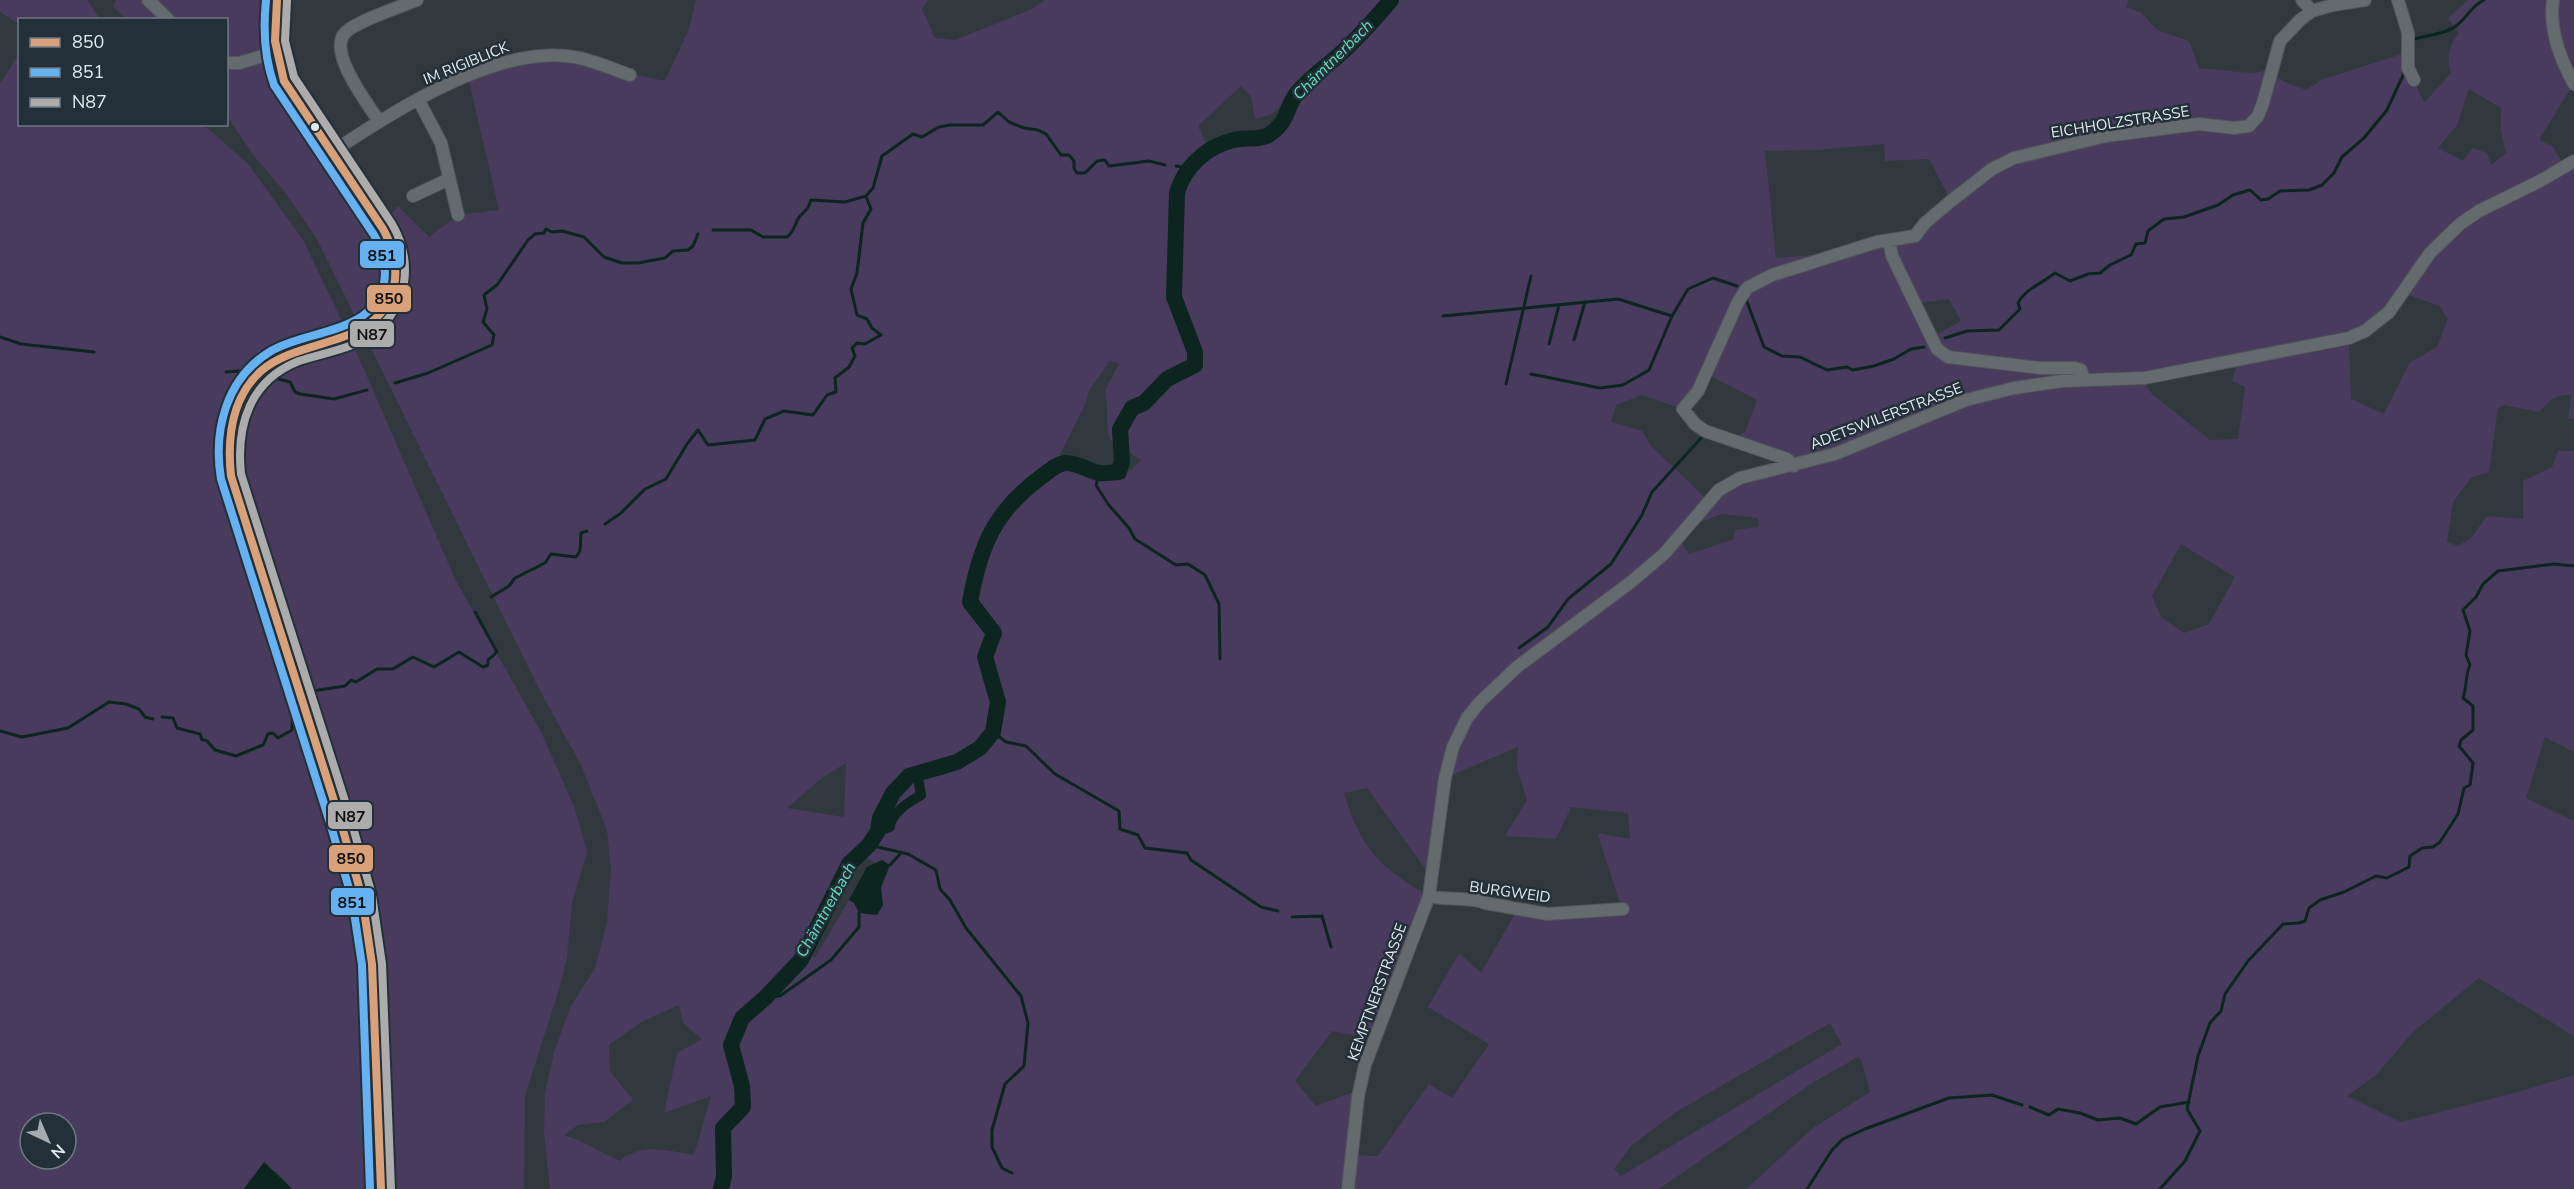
<svg xmlns="http://www.w3.org/2000/svg" width="2574" height="1189" viewBox="0 0 2574 1189" font-family="'Nunito Sans',sans-serif">
	<style>
		.green { fill: #493b5d; fill-rule: evenodd }
		.water { fill: #0c251f }
		.lines { fill: none; stroke-linecap: round; stroke-linejoin: round }
		.stream { stroke: #0c251f; stroke-width: 3 }
		.canal { stroke: #0c251f; stroke-width: 10 }
		.river { stroke: #0c251f; stroke-width: 16 }
		.minor-casing { stroke: #4f5559; stroke-width: 14 }
		.major-casing { stroke: #4f5559; stroke-width: 16 }
		.minor { stroke: #646a6e; stroke-width: 12 }
		.major { stroke: #6c727c; stroke-width: 15 }
		.bus-1-casing { stroke: #233039; stroke-width: 12 }
		.bus-2-casing { stroke: #233039; stroke-width: 12 }
		.bus-3-casing { stroke: #233039; stroke-width: 12 }
		.bus-1 { stroke: #d9a179; stroke-width: 8 }
		.bus-2 { stroke: #66b1f2; stroke-width: 8 }
		.bus-3 { stroke: #acacac; stroke-width: 8 }
		.bus-dot { fill: #e2eaf0; stroke: #233039; stroke-width: 2 }
		.labels { text-anchor: middle; dominant-baseline: central; stroke-width: 5; stroke-linejoin: round; paint-order: stroke }
		.street-label { font-size: 15px; fill: #e2eaf0; stroke: #233039 }
		.water-label { font-size: 16px; font-style: italic; fill: #62dcbc; stroke: #233039 }
		.line-badge { stroke: #233039; stroke-width: 2 }
		.pale-badge-label { font-size: 16px; text-anchor: middle; font-weight: bold; fill: #111 }
	</style>
	<rect width="100%" height="100%" fill="#31393e"/>
	<!-- green -->
	<path class="green" d="M0 0H87L100 19 20 20 19 24 0 12Z
		M116 0H277V64L380 225 398 206 429 237 458 215 499 210 468 77 547 55 665 81 689 29 696 0H928L922 9 935 38 955 40 1032 9 1045 0H2128L2126 7 2142 13 2157 30 2189 41 2199 68 2250 73 2272 70 2282 81 2306 90 2321 80 2408 52 2414 80 2424 103 2451 73C2446 58 2449 45 2459 33L2448 18 2468 0H2574V83L2539 140 2552 146 2566 167 2574 161V419L2568 418 2571 395C2555 394 2549 401 2539 412L2504 405 2498 408 2489 472 2471 478 2453 502 2447 542 2458 546 2471 538 2487 516 2523 519V481L2552 467 2558 451H2574V752L2545 737 2526 798 2574 821V1036L2479 978 2413 1032 2376 1075 2347 1096 2401 1122 2518 1092 2574 1075V1189H1746L1813 1128 1870 1092 1862 1062 1858 1057 1814 1082 1659 1189H550L544 1133 545 1093 554 1052 571 1006 595 968 607 922 611 870 607 830 581 765 538 687 317 239 285 192 254 156 227 116 226 20 126 19 113 6ZM1241 86 1251 96 1255 119 1270 115 1290 99 1302 100 1283 132 1211 155 1198 126ZM2469 89 2501 108V131L2506 153 2491 165 2487 153 2473 148 2463 161 2438 148 2457 125ZM1884 144 1885 161 1929 159 1951 201 1903 239 1830 254 1776 258 1765 151 1817 150ZM2403 293 2440 306 2448 319 2437 347 2410 362 2384 414 2351 399 2349 338ZM1949 299 1961 321 1932 337 1917 303ZM2239 358 2232 381 2245 387 2238 439 2210 440 2152 394 2147 387 2145 378ZM1110 361 1119 364 1105 390C1109 408 1105 423 1110 440L1141 460 1131 470 1098 481 1067 466 1060 454 1084 407 1090 389ZM1707 374 1757 400 1745 432 1732 439 1794 465 1727 485 1708 500 1651 446 1642 431 1611 422 1616 405 1642 395 1683 409ZM1722 514 1758 518 1759 527 1735 530 1734 539 1689 554 1679 538 1688 527ZM2181 544 2235 577 2209 624 2184 633 2161 617 2152 596ZM1518 747 1517 768 1527 800 1505 836 1556 839 1571 807 1628 813 1630 839 1597 833 1622 909H1518L1481 973 1459 953 1428 1007 1489 1044 1452 1098 1429 1084 1378 1156 1352 1155 1359 1090 1316 1106 1295 1081 1332 1031 1374 1039 1429 896C1380 868 1360 848 1344 793L1367 788 1432 878 1445 778ZM846 763 844 817 787 808 823 777ZM859 853 888 871 881 887 883 905 854 903 849 900 815 958 807 949 842 872ZM679 1005 683 1023 702 1039 677 1053 664 1113 711 1096 694 1155C667 1151 643 1142 620 1161 601 1153 584 1141 564 1135L578 1125 604 1122 633 1100 610 1071 609 1045 643 1021ZM1830 1023 1842 1044 1621 1176 1614 1169 1632 1145 1676 1112Z
		M19 54 20 124 204 125 248 164 303 240 352 342 456 581 542 734 575 809 587 852 572 903 567 957 560 986 525 1096 524 1189H292L276 1171 250 1179 244 1189H0V84ZM30 1123H66V1159H30Z"/>
	<!-- water -->
	<path class="water" d="M882 860 890 865 881 887 883 905 877 915 859 913 854 903 849 900 867 867Z
		M264 1162 292 1189H244Z"/>
	<g class="lines">
		<!-- stream -->
		<path class="stream" d="M2415 39C2428 35 2446 34 2456 26 2467 18 2471 6 2484 0
			M1176 166 1188 168
			M713 230H751L763 237H787C796 230 794 223 800 216 806 210 808 209 811 200L845 202 866 196 873 188 882 156 913 134 922 137 939 127 950 125H983L998 112 1009 122 1024 128 1038 130 1046 134 1061 155H1069L1074 161V168L1077 173H1085L1097 161 1105 160 1109 166 1149 161 1165 165
			M1746 299 1764 347 1782 356 1800 357 1827 370 1847 367 1853 370 1874 366 1894 359 1911 349 1924 347
			M1443 316 1618 299 1672 316
			M0 337 21 344 94 352
			M1945 338 1967 331 1999 330 2020 309 2018 303C2025 289 2043 283 2055 273L2070 281 2088 274 2100 273 2110 265 2131 255 2136 244 2145 243 2148 231 2164 219 2184 217 2218 205 2233 195 2250 190 2261 200 2268 199 2280 191 2309 190 2322 185 2334 173 2342 157 2364 138 2387 110 2405 71
			M1574 340 1585 302
			M1549 344 1559 305
			M226 372 239 371
			M1531 374 1600 388 1623 385 1649 370 1672 316 1688 289 1713 278 1737 286
			M275 378 290 382 295 392 300 394 334 399 367 390
			M395 383 428 373 492 345 494 335 483 322 487 309 484 295 497 285 528 240 535 234 544 233 546 229 552 232 562 231 584 237 604 257 622 263H638L665 258 673 251 688 250 693 246 698 234
			M1506 384 1531 276
			M1099 473 1096 485 1108 504 1129 528 1135 539 1176 565 1188 564 1205 575 1219 604 1220 659
			M605 524 621 513 645 489 666 479 687 444 698 430 708 445 755 440 765 419 784 411 813 415 827 395 836 392 835 378 849 367 855 356 852 348 857 343 865 344 881 335 872 328 867 319 857 315 851 289 857 273 863 223 871 209 866 196
			M491 597 509 586 515 578 545 563 551 554 576 557 580 551 581 533 587 531
			M1519 648 1548 627 1568 599 1611 564 1642 515 1652 492 1703 436
			M313 691 345 686 351 680 356 682 377 669H393L413 657 434 667 459 652 483 667 488 665V660L497 652 475 612
			M162 717 173 718 177 728 200 734 202 740H206L215 750 236 756 263 745 268 734 273 733 278 738 292 730 293 707
			M0 731 22 737 68 728 109 702 126 704 139 709 145 717 153 719
			M993 732 1006 742 1026 746 1055 774 1119 811 1120 829 1138 835 1145 848 1187 853 1191 860 1261 907 1278 911
			M869 845 908 854 936 870 940 889 950 900 966 928 1021 996 1028 1023 1024 1066 1005 1084 992 1130V1147L1002 1168 1012 1173
			M890 865 901 853
			M1292 917 1322 916 1331 947
			M766 997 780 996 831 960 859 927V913
			M2030 1107 2049 1115 2058 1109 2080 1113 2098 1120 2120 1118 2136 1124 2160 1107 2189 1102
			M1807 1189 1832 1150 1843 1139 1865 1129 1949 1098 1992 1095 2022 1105
			M2160 1189 2185 1161 2200 1131 2187 1109 2198 1056 2210 1023 2221 1011 2225 994 2248 961 2283 924 2299 923 2305 921 2309 908 2320 900 2344 892 2376 876 2387 878 2409 867 2410 856 2422 848 2433 847 2440 842 2458 814 2464 788 2470 785 2473 763 2459 746 2461 740 2473 730V706L2463 698C2467 686 2465 676 2470 665L2466 655 2470 631 2463 610 2476 597 2483 584 2498 571 2554 564 2574 566"/>
		<!-- canal -->
		<path class="canal" d="M878 831 890 827C891 812 910 802 921 795L917 772"/>
		<!-- river -->
		<path class="river" d="M721 1189 724 1176 723 1128 743 1107 742 1086 731 1045 742 1018 766 997 801 960 849 864 869 845 878 831 880 818 893 793 909 776 957 762 980 748 993 732 998 702 985 657 994 633 970 602C980 546 994 512 1041 477 1048 472 1056 464 1065 463 1078 462 1089 472 1100 473 1106 474 1113 472 1119 472L1122 461 1120 429 1132 408 1144 403 1167 379 1195 365V352L1174 297 1177 193C1184 167 1207 146 1234 140 1245 137 1260 141 1270 134 1290 120 1285 108 1297 93 1309 78 1323 69 1338 56 1357 39 1374 20 1391 0"/>
		<!-- minor casing -->
		<g class="minor-casing">
			<path id="minor" d="M148 0 169 20
				M2302 0 2312 11 2333 5 2365 0
				M2398 0 2408 33V68L2414 80
				M2553 0C2549 29 2560 59 2574 84
				M226 63H239L276 52
				M418 99 441 143 458 215
				M379 121C367 103 326 50 346 32 357 21 400 7 417 0
				M332 152C392 112 499 43 574 57 593 60 612 69 630 75
				M413 196 449 179
				M1889 240 1892 256 1937 349 1948 357 2040 368H2075L2081 370 2084 380
				M1794 466 1787 459 1705 431 1695 424 1683 409 1698 391 1738 302 1747 288 1772 275 1877 242 1915 236 1925 223 1951 201 1992 169 2014 158 2106 136 2199 124 2234 128 2249 126 2258 116 2263 103 2280 41 2300 20 2312 11
				M1429 896C1446 901 1471 896 1485 903L1547 914 1623 909
				M1348 1189 1358 1097 1365 1065 1429 896 1445 778 1453 747 1467 718 1480 702 1517 667 1631 582 1664 554 1719 490 1740 478 1835 454 1966 400 2014 388 2062 381 2145 378 2349 338 2365 331 2389 312 2430 253 2460 224 2479 211 2540 181 2574 161"/>
		</g>
		<!-- major casing -->
		<g class="major-casing">
			<path id="major" d="M277 0C273 27 273 56 284 81 293 99 306 114 317 131 333 154 349 179 365 203 374 217 385 230 391 246 397 263 397 283 389 300 370 337 332 340 296 351 241 370 221 423 231 476L341 823 362 897 372 964 381 1189"/>
		</g>
		<!-- minor -->
		<use href="#minor" class="minor"/>
		<!-- major -->
		<use href="#major" class="major"/>
		<!-- bus-1 casing -->
		<g class="bus-1-casing">
			<path id="bus-1" d="M277 0 275 41 284 81 383 229C393 247 398 266 394 286 380 349 301 336 261 371 231 398 227 438 231 476L341 823 362 897 372 964 381 1189"/>
		</g>
		<!-- bus-2 casing -->
		<g class="bus-2-casing">
			<path id="bus-2" d="M266 0C263 29 264 57 274 85L374 235C382 249 387 266 384 283 373 335 308 329 271 351 226 378 213 430 221 479L331 826 352 899 362 965 370 1189"/>
		</g>
		<!-- bus-3 casing -->
		<g class="bus-3-casing">
			<path id="bus-3" d="M287 1 285 41 294 77 392 224C419 270 403 325 352 345 335 352 316 355 299 361 250 380 236 425 241 474L351 820 372 895 382 964 391 1189"/>
		</g>
		<!-- bus-1 -->
		<use href="#bus-1" class="bus-1"/>
		<!-- bus-2 -->
		<use href="#bus-2" class="bus-2"/>
		<!-- bus-3 -->
		<use href="#bus-3" class="bus-3"/>
	</g>
	<!-- markers -->
	<circle class="bus-dot" cx="315" cy="127" r="5"/>
	<g class="labels">
		<!-- street labels -->
		<g class="street-label">
			<text transform="translate(466 63) rotate(-22)">IM RIGIBLICK</text>
			<text transform="translate(2120 122) rotate(-9)">EICHHOLZSTRASSE</text>
			<text transform="translate(1886 416) rotate(-21)">ADETSWILERSTRASSE</text>
			<text transform="translate(1510 892) rotate(8)">BURGWEID</text>
			<text transform="translate(1377 992) rotate(-70)">KEMPTNERSTRASSE</text>
		</g>
		<!-- water labels -->
		<g class="water-label">
			<text transform="translate(1333 60) rotate(-45)">Chämtnerbach</text>
			<text transform="translate(826 910) rotate(-61)">Chämtnerbach</text>
		</g>
	</g>
	<g class="line-badge">
		<rect x="359" y="240" width="46" height="29" rx="6" fill="#66b1f2"/>
		<rect x="366" y="284" width="46" height="29" rx="6" fill="#d9a179"/>
		<rect x="349" y="320" width="46" height="28" rx="6" fill="#acacac"/>
		<rect x="327" y="801" width="46" height="29" rx="6" fill="#acacac"/>
		<rect x="328" y="844" width="46" height="29" rx="6" fill="#d9a179"/>
		<rect x="330" y="887" width="45" height="29" rx="6" fill="#66b1f2"/>
	</g>
	<g class="pale-badge-label">
		<text x="382" y="261">851</text>
		<text x="389" y="304">850</text>
		<text x="372" y="340">N87</text>
		<text x="350" y="822">N87</text>
		<text x="351" y="864">850</text>
		<text x="352" y="908">851</text>
	</g>
	<!-- legend -->
	<rect x="18" y="18" width="210" height="108" fill="#233039" stroke="#6f7a82" stroke-width="1.5"/>
	<rect x="30" y="38" width="30" height="9" fill="#d9a179" stroke="#6f7a82" stroke-width="1.5"/>
	<text x="72" y="48" font-size="18" fill="#e2eaf0">850</text>
	<rect x="30" y="68" width="30" height="9" fill="#66b1f2" stroke="#6f7a82" stroke-width="1.5"/>
	<text x="72" y="78" font-size="18" fill="#e2eaf0">851</text>
	<rect x="30" y="98" width="30" height="9" fill="#acacac" stroke="#6f7a82" stroke-width="1.5"/>
	<text x="72" y="108" font-size="18" fill="#e2eaf0">N87</text>
	<!-- north arrow -->
	<g transform="translate(48 1141) rotate(136)"><circle r="28" fill="#233039" stroke="#6f7a82" stroke-width="1.5"/>
	<path d="M0-4.5L10 22L0 15L-10 22Z" fill="#a4acb2"/>
	<text y="-9" font-size="16" font-weight="bold" text-anchor="middle" fill="#e2eaf0">N</text>
	</g>
</svg>
